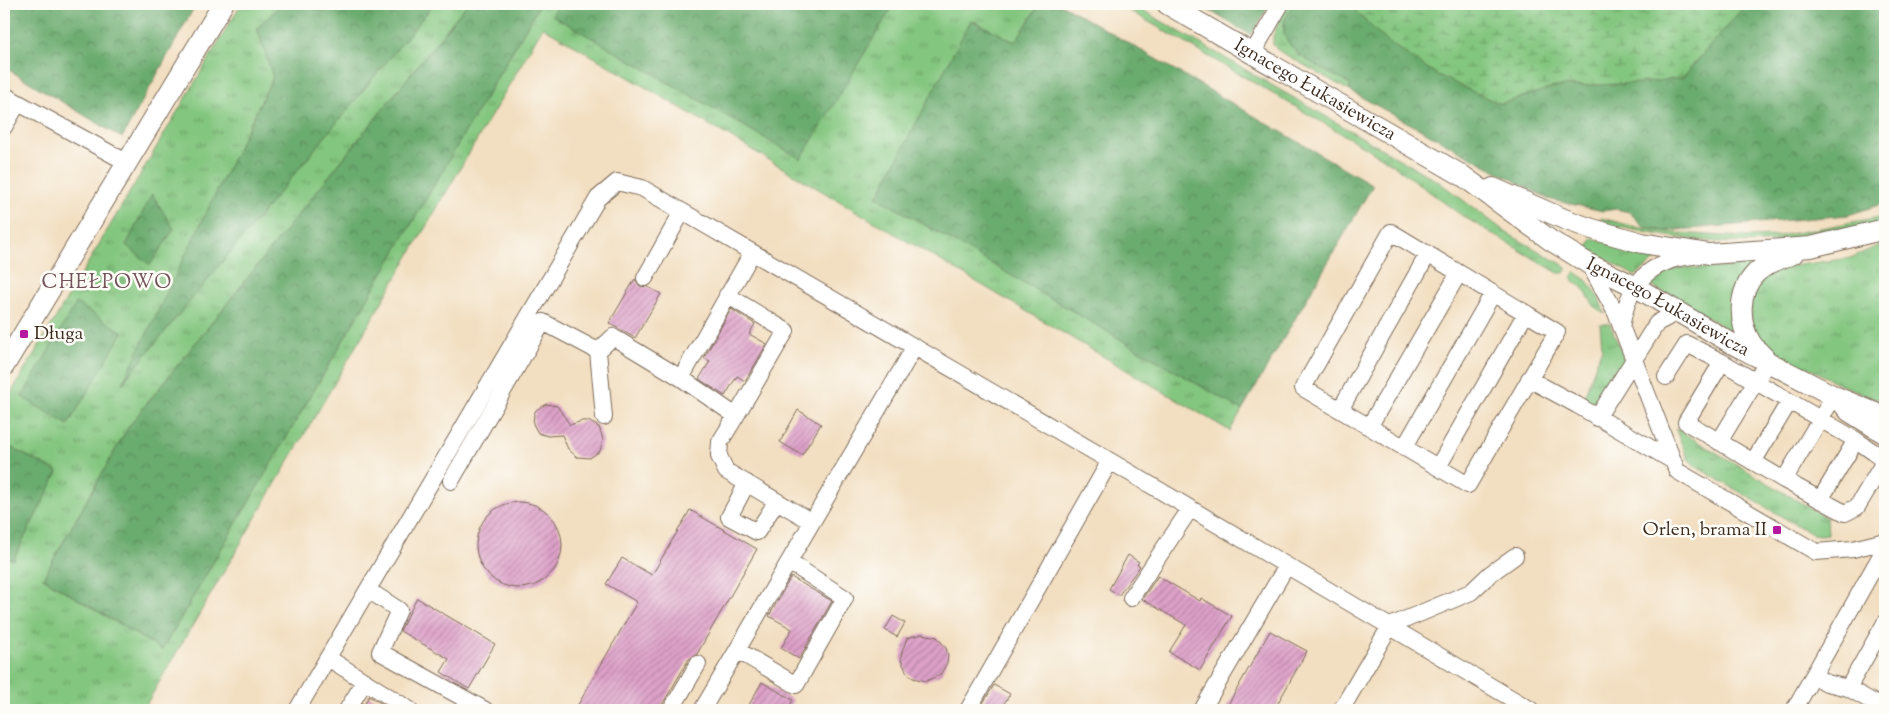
<svg xmlns="http://www.w3.org/2000/svg" width="1889" height="714" viewBox="0 0 1889 714" font-family="'Sorts Mill Goudy',serif">
	<style>
		.grass { fill: url(#grass-tufts); stroke: #5f784e }
		.forest { fill: url(#forest-crowns); stroke: #526a46 }
		.wetland { fill: url(#wetland-marsh); stroke: #5f784e }
		.building { fill: url(#building-hatch) }
		.lines { fill: none; stroke-linecap: round; stroke-linejoin: round }
		.minor-casing { stroke: #7b6957; stroke-width: 18 }
		.major-casing { stroke: #7b6957; stroke-width: 22 }
		.minor { stroke: #fff; stroke-width: 16 }
		.major { stroke: #fff; stroke-width: 20 }
		.poi-dot { fill: #b5179e; stroke: #fdfcf7; stroke-width: 2 }
		.labels { text-anchor: middle; dominant-baseline: central; stroke-width: 5; stroke-linejoin: round; paint-order: stroke }
		.street-label { font-size: 19px; fill: #3b2a1e; stroke: #fdfcf7 }
		.poi-label { font-size: 19px; fill: #3b2a1e; stroke: #fdfcf7; text-anchor: start }
		.neighbourhood-label { font-size: 20px; letter-spacing: 1px; fill: #74545a; stroke: #fdfcf7 }
	</style>
	<defs>
		<pattern id="grass-tufts" width="24" height="20" patternUnits="userSpaceOnUse" patternTransform="scale(1.25)"><rect width="24" height="20" fill="#83c67f"/><path d="M3 7l-1-3M5 7V3M7 7l1-3M15 17l-1-3M17 17v-4M19 17l1-3" fill="none" stroke="#6ca167"/></pattern>
		<pattern id="forest-crowns" width="20" height="18" patternUnits="userSpaceOnUse" patternTransform="scale(1.25)"><rect width="20" height="18" fill="#6aab6e"/><path d="M2 6a3 3 0 1 1 6 0M12 15a3 3 0 1 1 6 0" fill="none" stroke="#588b5a"/></pattern>
		<pattern id="wetland-marsh" width="20" height="14" patternUnits="userSpaceOnUse" patternTransform="scale(1.25)"><rect width="20" height="14" fill="#83c67f"/><path d="M1 5h8M5 5V1M11 12h8M15 12V8" fill="none" stroke="#6ca167"/></pattern>
		<pattern id="building-hatch" width="6" height="6" patternUnits="userSpaceOnUse" patternTransform="scale(1.25)"><rect width="6" height="6" fill="#dea1c9"/><path d="M-1 1l2-2M0 6l6-6M5 7l2-2" fill="none" stroke="#b583a3"/></pattern>
	</defs>
	<rect width="100%" height="100%" fill="#fdfcf7"/>
	<filter id="ink" filterUnits="userSpaceOnUse"><feTurbulence type="fractalNoise" baseFrequency=".02" numOctaves="2"/><feDisplacementMap in="SourceGraphic" scale="10" xChannelSelector="R" yChannelSelector="G"/><feConvolveMatrix kernelMatrix="1 2 1 2 8 2 1 2 1" color-interpolation-filters="sRGB"/></filter>
	<filter id="wash" filterUnits="userSpaceOnUse"><feTurbulence type="fractalNoise" baseFrequency=".0096" numOctaves="4" result="noise"/><feDisplacementMap in="SourceGraphic" scale="20" xChannelSelector="R" yChannelSelector="G"/><feGaussianBlur stdDeviation="1.12" result="paint"/><feColorMatrix in="noise" values="0 0 0 0 0 0 0 0 0 0 0 0 0 0 0 0 0 1.4 0 .05"/><feComposite in="paint" operator="in"/></filter>
	<g filter="url(#wash)">
		<rect width="100%" height="100%" fill="#f2dec0"/>
		<!-- grass -->
		<path class="grass" d="M241 4H282L257 28 273 77 124 381 434 4H467L129 426 43 578 162 650 540 4H1040L1015 42 972 20 877 197 1242 410 1230 431 543 27 143 710H4V555L13 560 58 472 4 444V405Z
			M299 4H331L324 12Z
			M1118 4H1132L1439 182 1507 233 1567 267 1564 273H1558L1461 215 1382 157Z
			M1287 4H1293L1283 26 1298 54 1350 84V91L1279 51 1273 45V36Z
			M1885 216V221C1849 228 1812 237 1776 241 1718 247 1653 235 1597 222L1601 218 1640 228 1677 233 1741 237 1779 236Z
			M1592 238 1658 256V258L1635 276 1588 248Z
			M1885 243V403L1833 381 1810 368 1773 355 1754 336 1750 301 1762 279 1784 267 1850 258Z
			M1756 261 1736 332 1731 331 1650 285 1652 279C1678 262 1689 270 1717 268 1730 268 1743 263 1756 261Z
			M1575 272C1593 282 1598 296 1605 314 1592 308 1592 300 1583 289 1580 285 1575 282 1571 278Z
			M1600 324H1610L1623 356 1624 363 1600 401 1591 402 1584 397 1602 348Z
			M1675 428 1827 518 1828 534 1819 535 1812 534 1695 466 1688 459Z"/>
		<!-- forest -->
		<path class="forest" d="M4 4H196L122 138 4 67Z
			M282 4H299L324 12 331 4H434L122 384 273 77 257 28Z
			M467 4H540L162 650 43 578 129 426Z
			M559 4H894L801 159 552 15Z
			M1040 4H1061L1373 185 1242 410 877 197 971 20 1015 42Z
			M1198 4H1270L1251 35Z
			M1293 4H1356V12L1388 42 1438 75 1500 104 1554 87 1637 83 1682 78 1746 4H1885V203L1848 215 1665 231 1644 227 1629 212 1616 209 1603 211 1548 199 1350 91V84C1332 74 1278 51 1284 25 1285 18 1290 10 1293 4Z
			M152 194 174 229 150 265 126 245Z
			M76 303 123 332 68 425 22 397Z
			M4 444 58 472 13 560 4 555Z"/>
		<!-- wetland -->
		<path class="wetland" d="M1356 4H1746L1682 78 1637 83 1554 87 1500 104 1438 75 1388 42 1356 12Z"/>
		<g id="blocks">
			<!-- building -->
			<path class="building" d="M635 279 640 286 648 287 661 294 635 338 609 323Z
				M731 309 755 324 749 334 767 344 745 381 737 376 725 396 699 379 710 361 704 358Z
				M546 404 557 406 570 425 582 421H588L599 427 603 439 600 451 590 458 577 457 568 449 562 435 548 436 538 433 533 424 534 414 536 410Z
				M798 410 821 424 802 455 780 442Z
				M476 545a43 43 0 1 1 86 0a43 43 0 1 1-86 0Z
				M690 510 757 549 697 654 689 659 662 705 661 710H575L637 602 606 584 622 558 652 575Z
				M1128 555 1139 562 1137 564 1140 566 1119 595 1109 589Z
				M1158 576 1200 601 1201 598 1232 616 1200 670 1169 652 1186 625 1142 599Z
				M791 577 832 601 799 659 781 648 792 629 769 616Z
				M417 598 495 644 469 689 441 672 449 659 400 631Z
				M893 616 905 623 897 637 885 630Z
				M1270 631 1307 651 1274 710H1225Z
				M922 634 937 637 946 648 948 655 947 663 940 675 926 681 913 678 907 673 901 660 902 652 907 638Z
				M762 682 793 700 787 710H746Z
				M994 685 1010 694 1000 710H979Z
				M369 696 392 710H361Z"/>
		</g>
	</g>
	<g filter="url(#ink)">
		<use href="#blocks" fill-opacity="0" stroke="#7b6957" stroke-width="1"/>
		<g class="lines">
			<!-- minor casing -->
			<g class="minor-casing">
				<path id="minor" d="M1252 54 1281 4
					M4 95 128 163
					M4 127 18 103
					M1391 232 1557 332 1468 485 1303 388Z
					M1589 264 1616 313 1677 471 1816 552 1853 549 1885 541
					M645 278 682 212
					M1621 327C1627 295 1637 273 1669 261 1678 257 1690 257 1700 255
					M598 351 604 417
					M1666 377 1687 344 1722 362 1686 422 1784 480 1845 513 1857 507 1885 460 1856 440 1722 362
					M681 378 736 416 786 331 727 295
					M1529 379 1577 405 1673 461
					M1340 410 1428 254
					M736 416 720 442 719 456 726 471 812 522
					M1597 418 1657 323 1678 312
					M1369 427 1459 273
					M1719 442 1768 361
					M1404 448 1493 293
					M1753 462 1789 402
					M1438 467 1526 313
					M1784 480 1834 396 1848 413 1885 436
					M451 481 543 322 598 351 613 337 681 378 752 253
					M747 483 729 517 757 532 777 501
					M1820 500 1856 440
					M368 590 399 610 380 652 485 710
					M1131 598 1190 509
					M737 650 796 685 845 598 789 562
					M328 658 410 710
					M1813 676 1827 683 1848 688 1885 623
					M1848 688 1878 705 1880 710
					M297 710 598 198 617 182 642 188 1110 461 1531 710
					M347 710 365 681
					M671 710 698 664
					M702 710 914 348
					M968 710 1110 461
					M1202 710 1286 567
					M1341 710 1390 626 1471 592 1490 574 1515 556
					M1794 710 1885 548"/>
			</g>
			<!-- major casing -->
			<g class="major-casing">
				<g id="major">
					<path id="s1" d="M1167 4 1463 176 1550 240 1589 264 1634 286 1731 343 1834 396 1885 417"/>
					<path d="M1493 188 1564 219 1592 229 1642 243 1709 254 1811 247 1885 229"/>
					<path d="M1764 357C1760 353 1754 348 1751 343 1738 322 1738 292 1755 274 1765 264 1779 259 1793 254"/>
					<path d="M4 366 223 4"/>
				</g>
			</g>
			<!-- minor -->
			<use href="#minor" class="minor"/>
			<!-- major -->
			<use href="#major" class="major"/>
		</g>
	</g>
	<!-- markers -->
	<g class="poi-dot">
		<rect x="19" y="329" width="10" height="10" rx="2.5"/>
		<rect x="1772" y="525" width="10" height="10" rx="2.5"/>
	</g>
	<g class="labels">
		<!-- street labels -->
		<g class="street-label">
			<text stroke="none"><textPath href="#s1" startOffset="171">Ignacego Łukasiewicza</textPath></text>
			<text stroke="none"><textPath href="#s1" startOffset="586">Ignacego Łukasiewicza</textPath></text>
		</g>
		<!-- poi labels -->
		<g class="poi-label">
			<text x="34" y="334">Długa</text>
			<text x="1767" y="530" text-anchor="end">Orlen, brama II</text>
		</g>
		<!-- neighbourhood labels -->
		<g class="neighbourhood-label">
			<text x="107" y="283">CHEŁPOWO</text>
		</g>
	</g>
	<!-- margin -->
	<rect width="1889" height="714" fill="none" stroke="#fdfcf7" stroke-width="20"/>
</svg>
